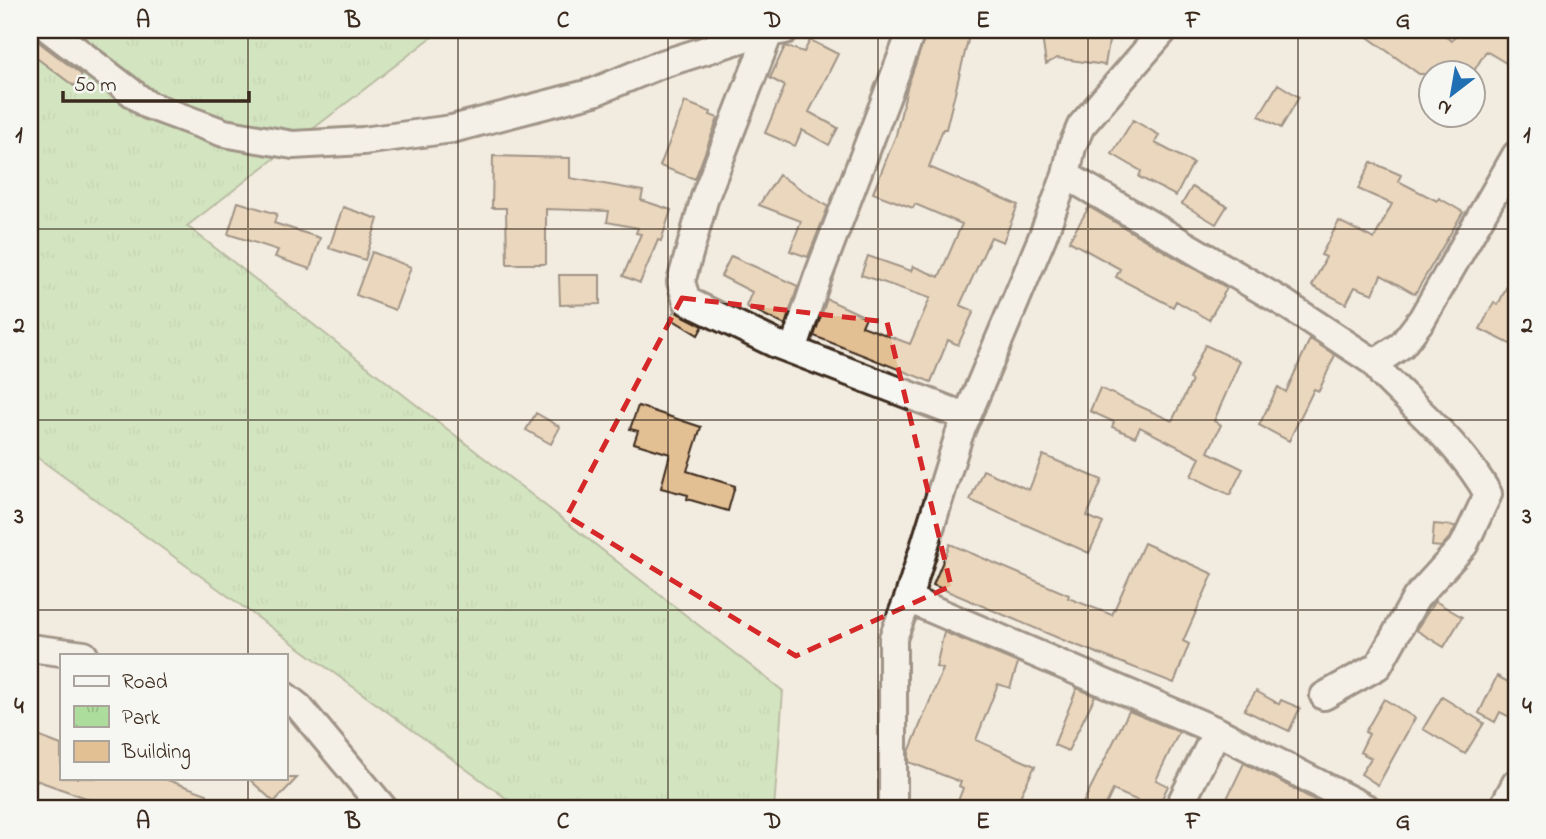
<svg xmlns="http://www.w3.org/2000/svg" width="1546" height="839" viewBox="0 0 1546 839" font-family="'Indie Flower',sans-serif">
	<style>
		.park { fill: url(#park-tufts); stroke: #74845d; stroke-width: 2 }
		.building { fill: #e3bf94; stroke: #3b2a1e; stroke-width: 2 }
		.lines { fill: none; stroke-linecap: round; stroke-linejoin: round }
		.minor-casing { stroke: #3b2a1e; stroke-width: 32 }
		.minor { stroke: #f6f6f2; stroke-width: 26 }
		.marked { fill: none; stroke: #d62828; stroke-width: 5; stroke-dasharray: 14 9; stroke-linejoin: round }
		.grid { fill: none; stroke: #3b2a1e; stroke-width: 2; stroke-opacity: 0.55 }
		.neatline { fill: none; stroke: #3b2a1e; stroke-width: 2.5 }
		.grid-label { font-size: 23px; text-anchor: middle; font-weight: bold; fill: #3b2a1e }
	</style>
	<defs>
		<pattern id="park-tufts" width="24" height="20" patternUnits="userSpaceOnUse" patternTransform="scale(1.75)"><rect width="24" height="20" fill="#addd9c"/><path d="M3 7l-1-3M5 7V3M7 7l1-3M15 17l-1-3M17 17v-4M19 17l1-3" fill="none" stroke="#96be86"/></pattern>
	</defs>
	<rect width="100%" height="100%" fill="#f2ebdf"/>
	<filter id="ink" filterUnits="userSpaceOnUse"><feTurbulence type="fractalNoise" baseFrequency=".0143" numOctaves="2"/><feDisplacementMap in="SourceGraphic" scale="14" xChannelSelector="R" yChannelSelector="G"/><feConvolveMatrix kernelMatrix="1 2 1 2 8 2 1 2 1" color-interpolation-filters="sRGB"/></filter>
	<g filter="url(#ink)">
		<!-- park -->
		<path class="park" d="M30 30H441L187 226 783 691 774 809H521L30 452Z"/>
		<!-- building -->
		<path class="building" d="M30 30 35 32 40 43 82 75 74 86 30 53Z
			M927 30H945L969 36 946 129H943L929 167 1018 205 1003 242 991 237 960 305 974 311 958 345 948 340 931 382 814 336 827 299 866 317 862 326 910 344 930 298 861 275 868 256 911 271 913 266 939 277 962 224 915 204 913 208 873 193 896 135 907 88Z
			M1041 30H1111L1105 65 1057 58 1046 64Z
			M1358 30H1434L1452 41 1457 33 1451 30H1516V69L1486 51 1472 74H1419Z
			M810 40 838 54 809 112 838 128 829 145 802 130 795 146 765 133 785 86 770 78 785 46 804 52Z
			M1278 84 1299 97 1281 128 1259 116Z
			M685 102 711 112 710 115 718 118 695 179 660 166Z
			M1133 120 1159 135 1155 143 1193 163 1176 196 1139 177 1141 171 1112 154Z
			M493 156 570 158V178L643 191 641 200 671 210 661 241 658 240 640 283 623 276 641 234 636 233 638 228 607 222 609 211 546 209V264H507L506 208H492Z
			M1371 162 1401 175 1398 181 1437 201 1439 198 1463 212 1415 294 1381 275 1373 294 1355 287 1346 304 1312 286 1326 257 1321 255 1339 221 1374 239 1392 204 1358 189Z
			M779 175 828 207 808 257 790 251 801 221 759 205Z
			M1192 187 1227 206 1216 224 1182 204Z
			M238 202 277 214 274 223 320 238 310 269 275 257 278 250 228 234Z
			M343 207 378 219 365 260 329 248Z
			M1089 207 1227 288 1209 320 1176 301 1173 307 1116 277 1120 269 1069 241Z
			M372 252 411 267 395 310 356 295Z
			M731 256 798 286 785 325 746 306 752 292 721 276Z
			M1516 267V347L1480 329 1494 302 1498 305Z
			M559 275H600V304L560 305Z
			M675 311 703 326 698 335 670 318Z
			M1310 339 1335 355 1319 391 1314 389 1289 441 1259 425 1278 387 1286 392Z
			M1205 345 1240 361 1214 421 1221 425 1208 452 1243 469 1230 495 1191 476 1200 458 1140 427 1135 437 1112 427 1114 422 1090 411 1100 388 1172 421 1192 381 1189 379Z
			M638 406 701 427 687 471 735 486 728 511 687 499 688 495 661 488 670 454 634 443 638 431 630 429Z
			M536 413 560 427 551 444 526 430Z
			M1043 455 1102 480 1087 516 1103 523 1089 553 970 500 983 470 1029 490Z
			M1434 524 1456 526 1451 536 1441 547 1432 546Z
			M1144 543 1213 574 1183 641 1189 644 1174 683 1063 640 933 585 950 544 1069 595 1068 598 1112 615Z
			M1435 601 1462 617 1444 647 1416 630Z
			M944 632 1018 663 1010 688 998 684 976 740 1035 766 1014 809H955L963 788 959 786 961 782 909 762V752L943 669 936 667Z
			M1497 676 1516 686V720L1500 712 1495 722 1479 713Z
			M1077 688 1095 696 1068 751 1054 745Z
			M1256 691 1279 704 1281 700 1300 708 1289 731 1244 710Z
			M1442 697 1484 723 1465 754 1423 729Z
			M1384 699 1415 718 1378 785 1361 774 1371 758 1360 752 1369 734 1365 732Z
			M1129 711 1179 732 1156 780 1168 786 1157 809 1113 790 1104 809H1080Z
			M30 733 61 745V778H162L207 794 202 809H117L30 778Z
			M1244 763 1274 778 1330 809H1222Z
			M248 778H297L274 802Z"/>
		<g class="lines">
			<!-- minor casing -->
			<g class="minor-casing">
				<path id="minor" d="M50 30 148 105 224 133 293 145 363 141 452 129 594 92 659 65 697 53 747 37 785 30
					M769 33 705 197 681 282 687 301 776 344 967 417
					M1066 175 1284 303 1375 363 1383 375C1419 412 1463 448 1488 494L1464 545 1416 598 1378 666 1324 696
					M793 350 817 279 912 30
					M1375 363 1402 345 1422 319 1516 155
					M908 599 1217 731 1368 809
					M30 648 84 655
					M285 696 299 707 384 809
					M893 809V638L908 599 959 435 1042 238 1066 175 1072 147 1081 126 1164 30
					M1178 809 1217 731
					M1502 809 1516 783"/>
			</g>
			<!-- minor -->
			<use href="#minor" class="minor"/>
		</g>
	</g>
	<!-- marked area -->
	<path d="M0 0H1546V839H0ZM682 298 887 322 951 586 796 656 567 516Z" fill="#f2ebdf" fill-opacity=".55" fill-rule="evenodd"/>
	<path class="marked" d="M682 298 887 322 951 586 796 656 567 516Z"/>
	<!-- grid -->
	<path class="grid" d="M248 30V655M458 30V809M668 30V809M878 30V809M1088 30V809M1298 30V809M30 229H1516M30 420H1516M30 610H1516M248 778V809"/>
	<!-- margin -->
	<rect width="1546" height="839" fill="none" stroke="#f6f6f2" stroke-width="77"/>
	<!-- legend -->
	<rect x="60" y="654" width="228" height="126" fill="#f6f6f2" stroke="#aba49d" stroke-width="2"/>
	<rect x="74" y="676" width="35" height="10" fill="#f6f6f2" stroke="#aba49d" stroke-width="2"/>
	<text x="122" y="688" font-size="21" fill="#3b2a1e">Road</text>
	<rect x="74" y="706" width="35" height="21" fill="url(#park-tufts)" stroke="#aba49d" stroke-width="2"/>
	<text x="122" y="724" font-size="21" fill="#3b2a1e">Park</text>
	<rect x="74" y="741" width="35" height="21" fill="#e3bf94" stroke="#aba49d" stroke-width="2"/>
	<text x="122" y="758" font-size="21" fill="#3b2a1e">Building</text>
	<!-- north arrow -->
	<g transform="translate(1452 94) rotate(211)"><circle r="33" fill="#f6f6f2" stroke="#aba49d" stroke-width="2"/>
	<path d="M0-5L12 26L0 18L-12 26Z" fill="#1f6fb2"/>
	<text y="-10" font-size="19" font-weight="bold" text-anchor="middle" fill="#3b2a1e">N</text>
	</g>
	<!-- scale -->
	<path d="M63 91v10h186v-10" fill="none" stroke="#3b2a1e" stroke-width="3.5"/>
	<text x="74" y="91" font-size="21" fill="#3b2a1e" stroke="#f6f6f2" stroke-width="5" paint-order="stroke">50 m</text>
	<rect x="38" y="38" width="1470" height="762" class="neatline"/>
	<g class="grid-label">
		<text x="143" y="27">A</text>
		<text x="353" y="27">B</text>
		<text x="563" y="27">C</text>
		<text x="773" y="27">D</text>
		<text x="983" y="27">E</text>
		<text x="1193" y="27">F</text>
		<text x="1403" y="27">G</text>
		<text x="19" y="142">1</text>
		<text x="1527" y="142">1</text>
		<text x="19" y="332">2</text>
		<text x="1527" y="332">2</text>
		<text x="19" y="523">3</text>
		<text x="1527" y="523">3</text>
		<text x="19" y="713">4</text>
		<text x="1527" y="713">4</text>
		<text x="143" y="828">A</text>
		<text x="353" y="828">B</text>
		<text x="563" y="828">C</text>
		<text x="773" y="828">D</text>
		<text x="983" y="828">E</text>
		<text x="1193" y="828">F</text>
		<text x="1403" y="828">G</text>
	</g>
</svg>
